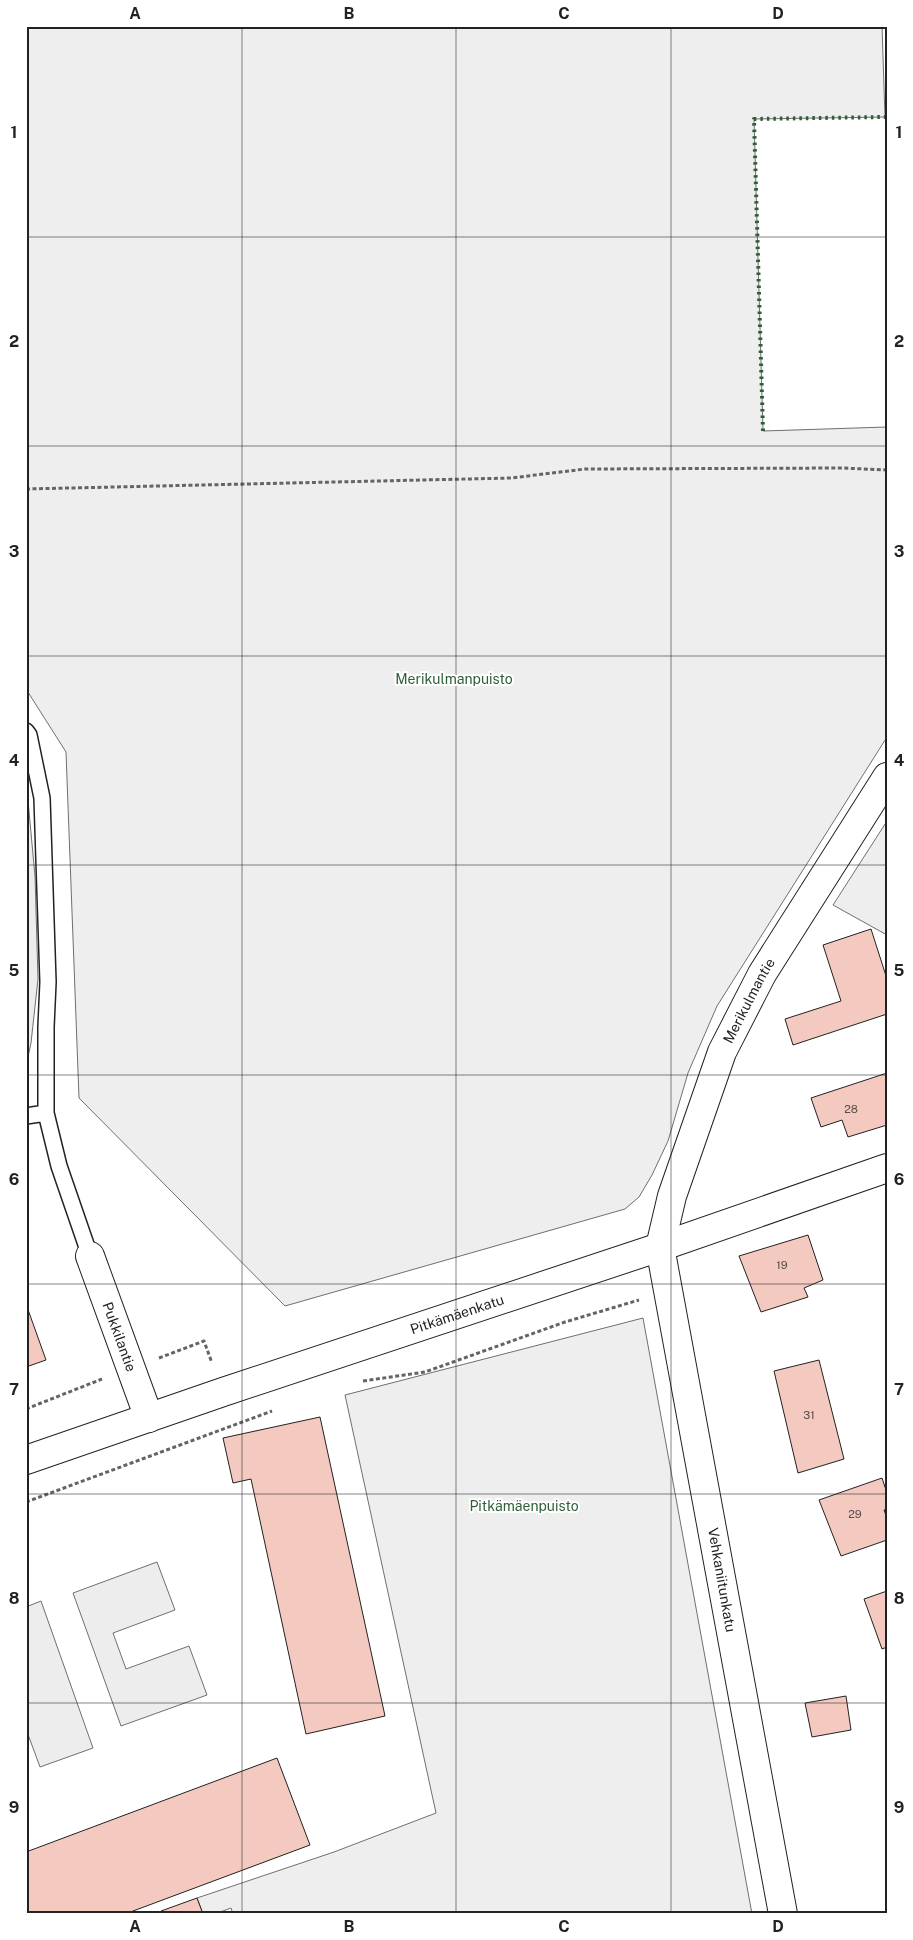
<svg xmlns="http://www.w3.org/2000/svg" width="913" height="1940" viewBox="0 0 913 1940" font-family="'Public Sans',sans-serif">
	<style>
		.green { fill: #eee; stroke: #6f6f6f }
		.parking { fill: #ededed; stroke: #6f6f6f }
		.building { fill: #f3c9c0; stroke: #222 }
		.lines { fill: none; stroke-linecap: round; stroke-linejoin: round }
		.service-casing { stroke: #222; stroke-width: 18 }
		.minor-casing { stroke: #222; stroke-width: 30 }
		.tertiary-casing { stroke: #222; stroke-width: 30 }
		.path { stroke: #646464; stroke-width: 3; stroke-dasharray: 4 2.5; stroke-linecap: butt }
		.service { stroke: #fff; stroke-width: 15 }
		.minor { stroke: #fff; stroke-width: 28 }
		.tertiary { stroke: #fff; stroke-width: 28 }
		.hedge { stroke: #2f5e38; stroke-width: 4; stroke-dasharray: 2.5 4; stroke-linecap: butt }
		.fence { stroke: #222; stroke-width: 1; stroke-dasharray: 6 2.5; stroke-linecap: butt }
		.grid { fill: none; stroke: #222; stroke-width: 1; stroke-opacity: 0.55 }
		.labels { text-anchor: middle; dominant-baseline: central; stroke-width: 4; stroke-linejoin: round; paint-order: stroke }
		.number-label { font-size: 11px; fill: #564c4a }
		.park-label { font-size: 14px; fill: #2f5e38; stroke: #fff }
		.street-label { font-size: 14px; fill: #222; stroke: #fff }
		.neatline { fill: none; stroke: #222; stroke-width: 2 }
		.grid-label { font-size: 16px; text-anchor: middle; font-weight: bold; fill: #222 }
	</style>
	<rect width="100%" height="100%" fill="#fff"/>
	<!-- green -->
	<path class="green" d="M26 26H882L885 117 754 119 763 431 887 427V737L717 1006 688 1073 668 1141 652 1175 639 1197 625 1209 285 1306 79 1098 66 752 26 689Z
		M887 821V935L833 905Z
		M643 1318 752 1914H233L231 1908 215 1914H203L197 1898 334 1852 436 1813 345 1395Z"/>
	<!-- parking -->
	<path class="parking" d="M26 779 35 876 38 979 31 1043 26 1066Z
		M157 1562 175 1610 113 1633 126 1669 189 1646 207 1695 121 1726 73 1593Z
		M41 1601 93 1748 40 1767 26 1729V1607Z"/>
	<!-- building -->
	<path class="building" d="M871 929 887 979V1014L793 1045 785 1019 841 1001 823 945Z
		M887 1073V1125L848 1137 842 1120 821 1127 811 1098Z
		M808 1235 823 1280 804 1288 808 1297 761 1312 739 1256Z
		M26 1304 46 1360 26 1367Z
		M819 1360 844 1459 798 1473 774 1371Z
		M320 1417 385 1716 306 1734 251 1479 233 1483 223 1438Z
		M882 1478 887 1493V1509L884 1510 887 1518V1540L841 1556 819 1500Z
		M887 1591V1647L882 1649 864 1599Z
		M846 1696 851 1730 812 1737 805 1703Z
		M277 1758 310 1845 125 1914H26V1852Z
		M197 1898 203 1914H162L161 1911Z"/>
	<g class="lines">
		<!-- service casing -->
		<g class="service-casing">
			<path id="service" d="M26 731 29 735 42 798 48 982 46 1027V1113L59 1166 90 1256
				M26 1116 46 1113"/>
		</g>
		<!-- minor casing -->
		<g class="minor-casing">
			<g id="minor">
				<path d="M660 1247 887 1168"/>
				<path id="s1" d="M90 1256 149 1418"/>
			</g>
		</g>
		<!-- tertiary casing -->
		<g class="tertiary-casing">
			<g id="tertiary">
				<path id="s2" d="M26 1460 223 1392 660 1247"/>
				<path id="s3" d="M783 1914 660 1247 672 1196 722 1052 762 974 887 777"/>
			</g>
		</g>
		<!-- path -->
		<path class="path" d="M26 489 511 478 585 469 842 468 887 470
			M159 1358 204 1341 212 1363
			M363 1381 425 1372 565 1322 639 1300
			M26 1409 102 1379
			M26 1502 272 1411"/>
		<!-- service -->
		<use href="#service" class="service"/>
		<!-- minor -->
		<use href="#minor" class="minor"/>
		<!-- tertiary -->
		<use href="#tertiary" class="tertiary"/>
		<!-- hedge -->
		<path class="hedge" d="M763 431 754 119 885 117"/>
		<!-- fence -->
		<path class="fence" d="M154 1914 161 1911"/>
	</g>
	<!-- grid -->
	<path class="grid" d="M242 26V1914M456 26V1914M671 26V1914M26 237H887M26 446H887M26 656H887M26 865H887M26 1075H887M26 1284H887M26 1494H887M26 1703H887"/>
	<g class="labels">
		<!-- number labels -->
		<g class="number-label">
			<text x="851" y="1109">28</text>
			<text x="782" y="1265">19</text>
			<text x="809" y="1415">31</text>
			<text x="855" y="1514">29</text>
		</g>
		<!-- park labels -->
		<g class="park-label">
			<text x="454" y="679">Merikulmanpuisto</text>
			<text x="524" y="1506">Pitkämäenpuisto</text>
		</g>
		<!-- street labels -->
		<g class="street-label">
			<text stroke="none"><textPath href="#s3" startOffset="941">Merikulmantie</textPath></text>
			<text stroke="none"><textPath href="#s2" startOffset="455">Pitkämäenkatu</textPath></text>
			<text stroke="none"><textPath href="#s1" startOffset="86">Pukkilantie</textPath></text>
			<text transform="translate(722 1580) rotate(80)">Vehkaniitunkatu</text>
		</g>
	</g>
	<!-- border -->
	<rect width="913" height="1940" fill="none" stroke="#ffffff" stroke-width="55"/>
	<rect x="28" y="28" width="858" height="1884" class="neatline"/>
	<g class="grid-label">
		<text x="135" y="19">A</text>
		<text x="349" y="19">B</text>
		<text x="564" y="19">C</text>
		<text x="778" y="19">D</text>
		<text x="14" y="138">1</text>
		<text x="899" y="138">1</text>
		<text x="14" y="347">2</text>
		<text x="899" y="347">2</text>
		<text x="14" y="557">3</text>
		<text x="899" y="557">3</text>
		<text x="14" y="766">4</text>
		<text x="899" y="766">4</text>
		<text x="14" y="976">5</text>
		<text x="899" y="976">5</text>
		<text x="14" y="1185">6</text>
		<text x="899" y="1185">6</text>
		<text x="14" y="1395">7</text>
		<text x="899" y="1395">7</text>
		<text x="14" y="1604">8</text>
		<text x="899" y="1604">8</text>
		<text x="14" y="1813">9</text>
		<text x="899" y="1813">9</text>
		<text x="135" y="1932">A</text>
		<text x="349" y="1932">B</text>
		<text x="564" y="1932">C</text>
		<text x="778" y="1932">D</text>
	</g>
</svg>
